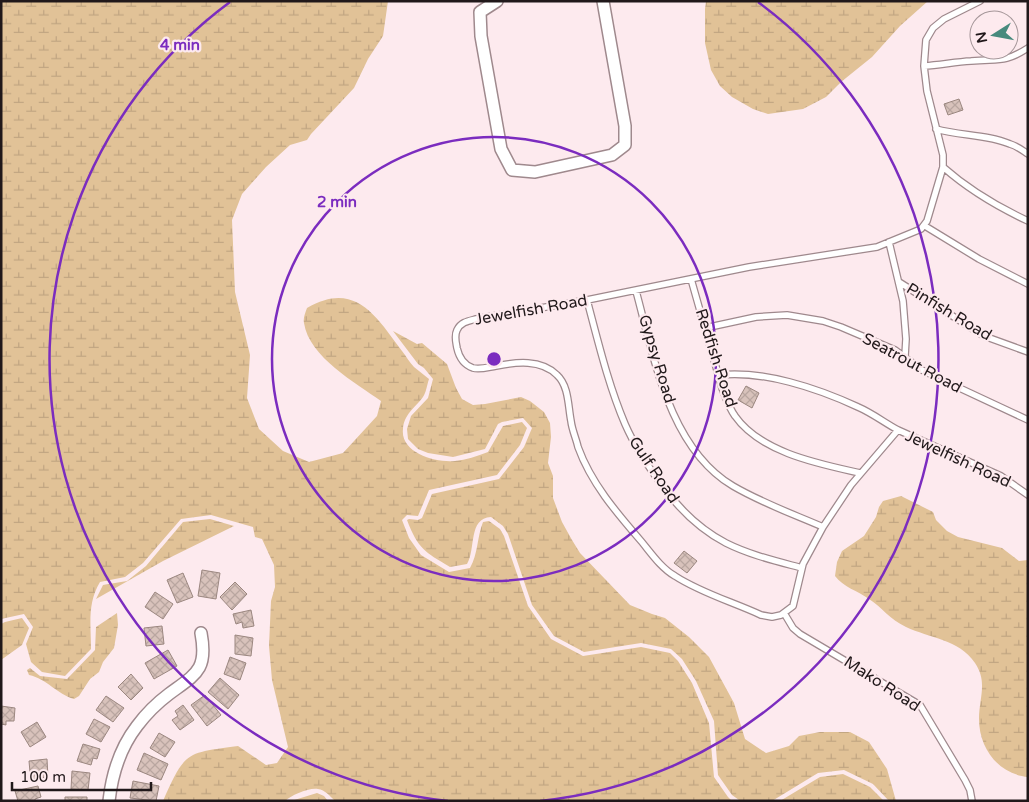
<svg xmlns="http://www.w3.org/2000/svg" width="1029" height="802" viewBox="0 0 1029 802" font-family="'Varela Round',sans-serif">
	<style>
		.wetland { fill: url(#wetland-marsh) }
		.building { fill: url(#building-cross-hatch); stroke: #9b8780 }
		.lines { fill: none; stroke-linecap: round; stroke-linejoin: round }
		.lane-casing { stroke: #9f898d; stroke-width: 8 }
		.street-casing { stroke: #9f898d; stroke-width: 14 }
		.lane { stroke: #fff; stroke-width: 5.5 }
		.street { stroke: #fff; stroke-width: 11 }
		.ring { fill: none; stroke: #7b2cbf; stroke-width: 2.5 }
		.labels { text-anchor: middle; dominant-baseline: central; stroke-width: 4.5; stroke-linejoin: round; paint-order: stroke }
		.street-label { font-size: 16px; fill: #20181a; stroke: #fdeaee }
		.centre { fill: #7b2cbf; stroke: #fdeaee; stroke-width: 2.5 }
		.ring-label { font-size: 15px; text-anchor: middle; font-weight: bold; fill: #7b2cbf; stroke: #fdeaee; stroke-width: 4.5; stroke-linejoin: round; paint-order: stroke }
	</style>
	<defs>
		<pattern id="wetland-marsh" width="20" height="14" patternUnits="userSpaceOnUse" patternTransform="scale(1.25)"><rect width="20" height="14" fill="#e1c297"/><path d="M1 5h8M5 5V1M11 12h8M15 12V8" fill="none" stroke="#c1a682"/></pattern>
		<pattern id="building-cross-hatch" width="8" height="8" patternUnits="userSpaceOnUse" patternTransform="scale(1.25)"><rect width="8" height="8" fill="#d8c2bb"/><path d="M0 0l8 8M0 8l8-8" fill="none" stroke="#b9a6a0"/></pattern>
	</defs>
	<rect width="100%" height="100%" fill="#fdeaee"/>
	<!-- wetland -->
	<path class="wetland" d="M1 1H388L383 36 368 59 354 88 311 134 307 140 290 145 266 167 242 194 232 220 235 292 250 355 247 398 259 429 283 451 309 462 343 453 377 416 381 401C356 383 309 357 304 323 303 319 305 313 307 308 355 280 376 316 402 351 406 356 410 363 414 367 419 371 424 375 429 379 427 385 426 393 423 397 415 408 404 414 403 429 400 453 436 463 455 461 466 460 477 456 488 452L503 426 522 422 527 428 520 445 497 475 429 490 418 516 407 515 402 520 409 538 421 555 449 572 470 568C478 554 477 537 483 522L489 521 500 529 504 536 528 606 551 639 583 656 641 647 670 653 678 661 692 683 709 723 714 777 728 797 732 801H335C330 796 325 790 318 789 310 787 291 795 285 801H163C185 751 186 753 238 746L266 765 277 763 288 747 272 680 269 646 271 601 275 587 274 565 262 539 255 537 253 527 211 515 181 519 143 563 125 577 100 582C87 604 91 624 91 649L65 676 42 672 31 662 26 644 33 627 24 614 1 619Z
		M706 1H928L900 26 872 57 841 82 826 97 803 109 768 114 753 109 732 97 720 86 711 70 705 43V9Z
		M393 331 417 344 422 343 447 364 456 388 462 399 473 405 485 404 521 397 530 401 544 412 550 423 551 437 548 463 553 476V498L562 522 572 540 580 553 630 605 652 614 665 618 689 637 709 657 734 703 745 739 766 753 789 746 799 736 820 732H850L869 742 887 769 896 801H889L873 784 844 770 818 773 772 801 739 800 732 795 718 775 714 721 696 681 682 659 671 649 641 643 584 652 554 636 532 605 508 534 503 526 491 517C468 518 476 549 467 564L450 567C425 552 418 549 407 520L409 519 418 520 422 518 432 494 499 479 524 447 532 428 523 418 502 422 498 424 485 449 453 457 428 453 418 449 408 439 407 429 411 416 428 398 433 379 424 368 418 364Z
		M901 496 933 512 936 520 947 531 958 537 1002 548 1019 561 1028 560V777C998 774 979 748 979 719 979 698 988 682 975 663 959 639 929 638 906 627 889 619 883 608 869 599 858 591 843 587 835 576L837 562 842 551 864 536 876 517 879 507 883 501Z
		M210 519 234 526 163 561 96 599 103 585 127 581 146 566 183 522Z
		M117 613 118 625 114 648 103 662 99 672 90 679 79 696 74 699C57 694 47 679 29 675L27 670 30 668 40 676 67 679 95 650 96 627Z
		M22 618 29 628 22 645 1 660V624L5 622Z
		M843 774 870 787 884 801H780L820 777Z
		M317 793 324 796 328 801H291Z"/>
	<!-- building -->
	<path class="building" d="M959 99 963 110 948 115 944 104Z
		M746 386 759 393 752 408 738 400Z
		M684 551 697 561 687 573 674 563Z
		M202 570 220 573 216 599 198 596Z
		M183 573 193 597 177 603 167 580Z
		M235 582 247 594 232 610 220 597Z
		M155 592 173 604 163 619 145 607Z
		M251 610 254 626 243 628 242 622 236 624 233 614Z
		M162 626 164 644 146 646 144 628Z
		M235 635 253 638 251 656 235 654Z
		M168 650 177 666 154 679 145 663Z
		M230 657 246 663 240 680 224 674Z
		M131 674 143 688 131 700 118 687Z
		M220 678 239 695 228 709 208 692Z
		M205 695 221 715 207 726 191 705Z
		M106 696 124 708 113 722 96 710Z
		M183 705 194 720 180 730 172 720 178 716 175 711Z
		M1 706 15 708 14 721H6V725L1 724Z
		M94 719 110 727 101 742 86 734Z
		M37 722 46 737 30 747 21 732Z
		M159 733 175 742 165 757 150 748Z
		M83 744 100 749 97 759 93 758 91 765 77 761Z
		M144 753 168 764 161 780 137 770Z
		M47 759 48 777 33 779 32 772H30L29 761Z
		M72 771 90 773 88 790 71 789Z
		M133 781 159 786 156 801 130 798Z
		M38 786 41 797 35 799V801H18L15 791Z
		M65 797H87V801H65Z"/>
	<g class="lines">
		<!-- lane casing -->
		<g class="lane-casing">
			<path id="lane" d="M980 1 944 19 933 28 926 40 924 66 927 91 943 155V167L927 221 921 229 877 247 749 267 587 300 476 319C468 321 461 322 457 330 454 336 456 342 457 348 459 357 464 365 473 368 480 370 489 367 496 366 516 362 541 359 557 375 569 386 568 406 571 421 572 430 576 438 578 447 591 483 616 512 641 541 651 553 661 568 675 576 701 593 733 602 761 615L772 617 781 615 793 606 803 564 823 527 851 485 898 430 1001 476 1028 495
				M924 66C940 65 955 62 971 61 998 58 1003 64 1028 48
				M936 129C960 136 987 134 1010 144 1017 146 1022 150 1028 154
				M943 167C969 190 996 206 1028 221
				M925 226 979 259 1028 284
				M889 242 903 301 906 339 905 356
				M691 279 722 388C726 398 729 408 735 416 761 453 820 464 860 473
				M899 282 984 336 1028 352
				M636 291C654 357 669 448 733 486 762 503 793 514 823 527
				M587 300C598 341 608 384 625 424 635 447 649 468 664 488 681 511 701 530 726 543 750 555 776 561 802 568
				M705 328 756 317 787 315 823 321 841 327 895 350 922 370 936 377 1028 420
				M719 375C763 370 817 388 858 407 872 413 885 423 898 430
				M784 613 793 628 800 634 920 705 965 780 970 790 972 801"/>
		</g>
		<!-- street casing -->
		<g class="street-casing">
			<path id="street" d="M497 1 480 12 481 36 501 149 512 170 535 172 612 155 625 145V126L603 1
				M109 801C112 774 120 748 137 726 146 714 157 703 169 694 196 674 208 670 201 633"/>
		</g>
		<!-- lane -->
		<use href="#lane" class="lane"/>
		<!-- street -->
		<use href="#street" class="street"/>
	</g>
	<!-- distance rings -->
	<g class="ring">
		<circle cx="494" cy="359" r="222"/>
		<path d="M448 801A444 444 0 0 1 230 2M758 2A444 444 0 0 1 540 801"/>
	</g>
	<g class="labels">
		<!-- street labels -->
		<g class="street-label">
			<text transform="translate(531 310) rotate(-10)">Jewelfish Road</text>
			<text transform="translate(949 312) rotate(31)">Pinfish Road</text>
			<text transform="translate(716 358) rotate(72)">Redfish Road</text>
			<text transform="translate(657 359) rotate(73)">Gypsy Road</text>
			<text transform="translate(912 363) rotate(28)">Seatrout Road</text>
			<text transform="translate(958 459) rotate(25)">Jewelfish Road</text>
			<text transform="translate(654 470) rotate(56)">Gulf Road</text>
			<text transform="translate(882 684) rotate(33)">Mako Road</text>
		</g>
	</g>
	<circle cx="494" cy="359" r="8" class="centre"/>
	<g class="ring-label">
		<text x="180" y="50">4 min</text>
		<text x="337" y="207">2 min</text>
	</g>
	<!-- border -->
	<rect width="1029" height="802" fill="none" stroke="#20181a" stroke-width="5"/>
	<!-- north arrow -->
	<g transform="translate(994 35) rotate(259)"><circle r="24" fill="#fdeaee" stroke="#a59699"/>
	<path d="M0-4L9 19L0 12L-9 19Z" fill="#478a7d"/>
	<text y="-8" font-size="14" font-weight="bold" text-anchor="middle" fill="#20181a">N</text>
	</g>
	<!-- scale -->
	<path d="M12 782v8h139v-8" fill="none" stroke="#20181a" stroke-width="2.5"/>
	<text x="20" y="782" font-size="15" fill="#20181a" stroke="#fdeaee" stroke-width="4" paint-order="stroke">100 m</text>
</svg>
